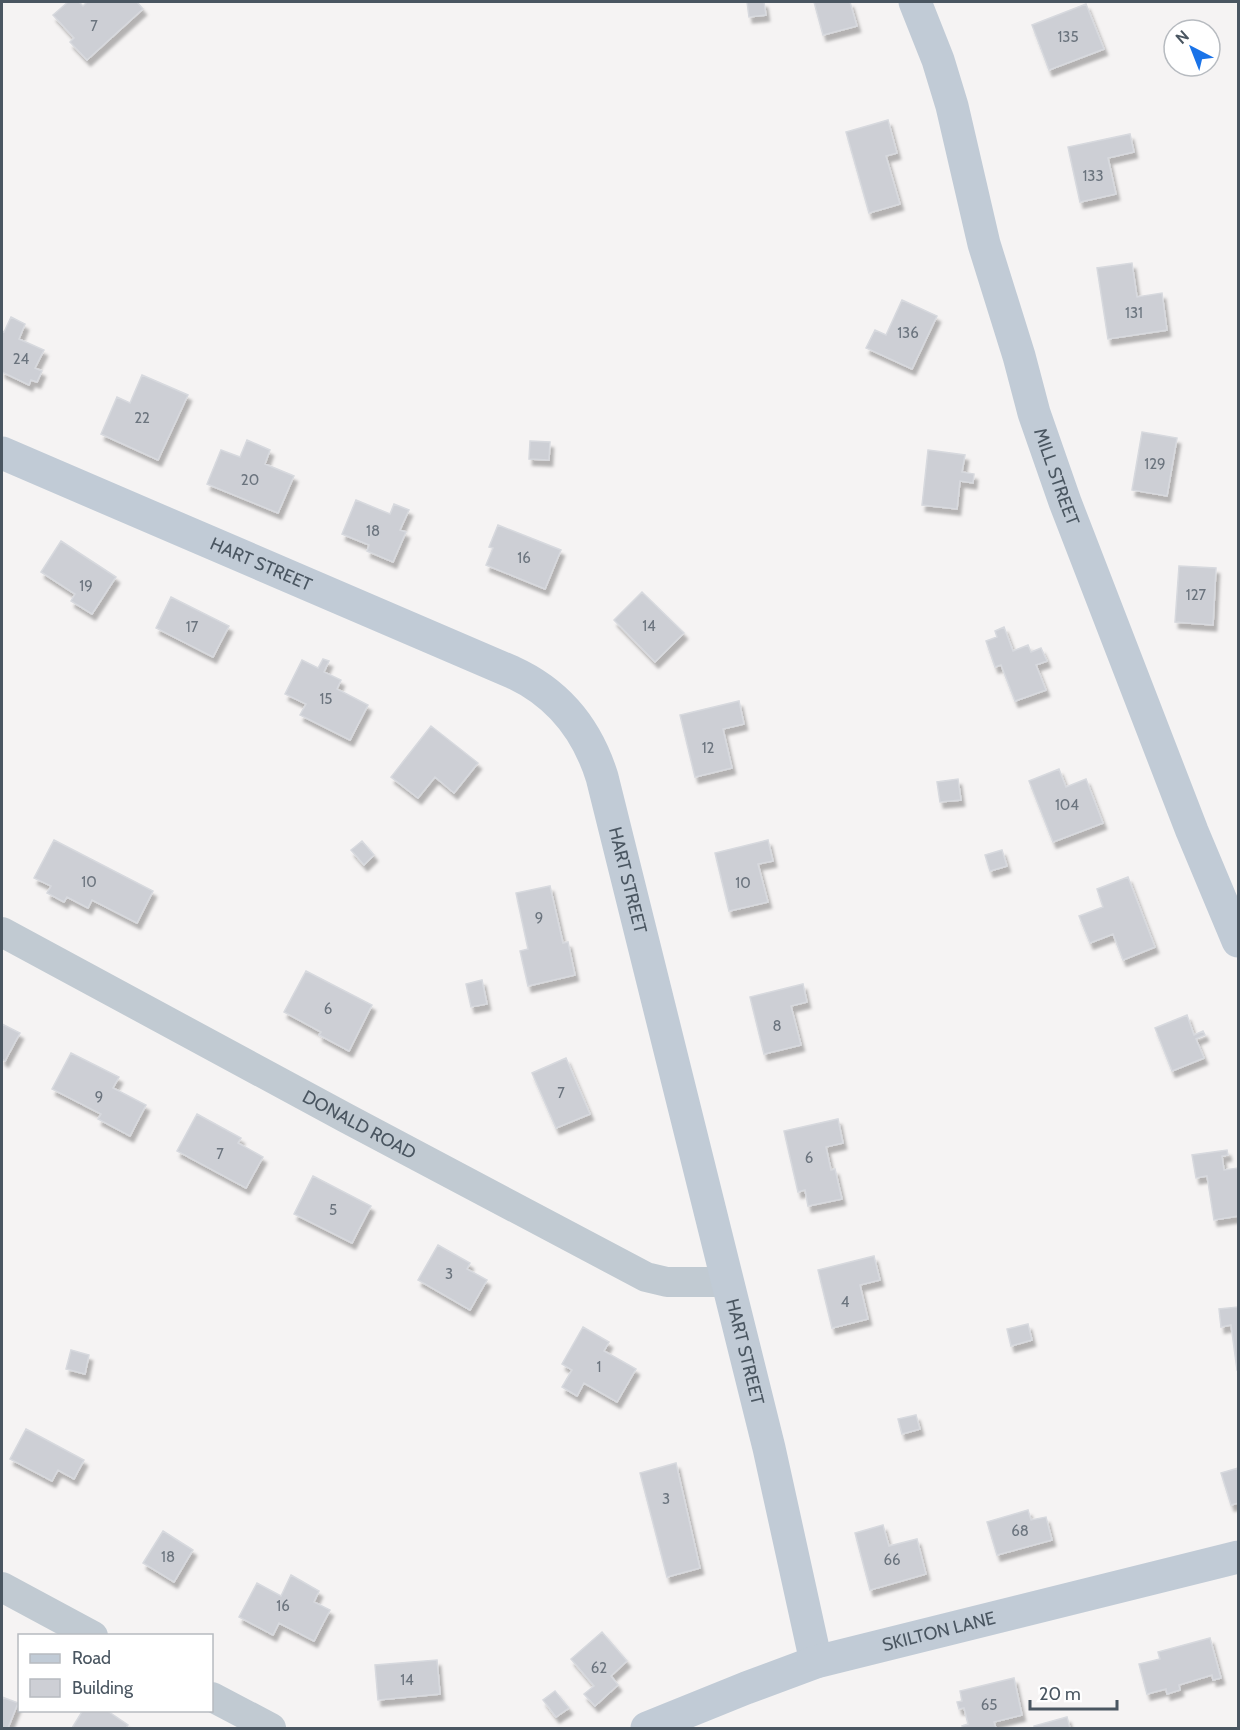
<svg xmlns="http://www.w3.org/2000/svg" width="1240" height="1730" viewBox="0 0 1240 1730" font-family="Cabin,sans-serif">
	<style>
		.building { fill: #cdcfd5; stroke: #d7d9de; stroke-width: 1.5; filter: url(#shadow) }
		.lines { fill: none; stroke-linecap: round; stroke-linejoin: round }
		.street { stroke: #c1cad2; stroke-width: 30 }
		.secondary { stroke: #c1cbd6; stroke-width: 33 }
		.labels { text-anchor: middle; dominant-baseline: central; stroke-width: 5; stroke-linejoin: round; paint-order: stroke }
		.number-label { font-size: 15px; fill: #6b747e }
		.street-label { font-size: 18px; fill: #4a5661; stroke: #fff }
	</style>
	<defs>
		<filter id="shadow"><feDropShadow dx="3.5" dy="6" stdDeviation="1.5" flood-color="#0004"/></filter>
	</defs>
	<rect width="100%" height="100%" fill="#f5f3f3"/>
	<!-- building -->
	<path class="building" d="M68 2H79L83 6 87 2H137L143 9 87 60 70 42 74 38 53 15Z
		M747 2H764L766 15 749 17Z
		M814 2H850L857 26 823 35Z
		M1086 4 1104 49 1049 70 1032 25Z
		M888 120 897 153 886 156 900 204 869 213 846 132Z
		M1130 134 1134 152 1108 158 1116 194 1080 202 1068 147Z
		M1132 263 1137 297 1162 293 1167 330 1108 339 1097 268Z
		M902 300 937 316 912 369 866 348 875 330 886 335Z
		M11 317 25 324 19 339 44 350 35 368 42 371 37 382 31 380 29 385 2 372V331L4 332Z
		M142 375 188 395 158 460 101 434 117 397 130 403Z
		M1142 432 1177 438 1167 496 1132 490Z
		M247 440 270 450 265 464 294 476 278 513 207 484 221 450 240 457Z
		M530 441 550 442 549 460 529 459Z
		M928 450 965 455 962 472 974 474 973 483 960 481 957 509 922 505Z
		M356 500 390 514 394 504 409 510 400 530 406 532 393 562 367 551 369 545 342 534Z
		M498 525 561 550 545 589 486 565 493 548 489 547Z
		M61 541 116 577 92 614 71 601 75 594 41 572Z
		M1179 566 1216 568 1213 625 1175 622Z
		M642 592 684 633 655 662 614 620Z
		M171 597 229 626 213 657 156 628Z
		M1004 627 1013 651 1028 645 1031 652 1041 648 1047 661 1036 665 1046 690 1015 701 1001 665 995 667 986 641 997 637 995 631Z
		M323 659 329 661 324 672 341 680 337 689 368 705 350 740 300 715 306 704 285 694 302 660 318 668Z
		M739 701 744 724 723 729 732 768 695 777 680 715Z
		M431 726 478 763 454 793 435 777 418 798 391 777Z
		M1059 769 1066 787 1086 779 1103 823 1053 842 1029 781Z
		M958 779 961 800 940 802 937 782Z
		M54 840 153 891 137 923 92 900 88 908 67 897 64 902 47 893 51 886 34 878Z
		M768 840 773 861 758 864 768 902 729 911 715 853Z
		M362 841 374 855 364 865 351 850Z
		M1002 850 1007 866 990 871 985 855Z
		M1128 877 1155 947 1123 960 1113 934 1090 943 1079 916 1103 907 1097 889Z
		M550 886 563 943 568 942 575 975 528 986 520 951 528 949 516 893Z
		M306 971 372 1005 349 1051 319 1035 321 1032 284 1012Z
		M482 980 487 1004 471 1007 466 984Z
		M803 984 807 1002 791 1006 801 1045 764 1054 750 997Z
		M1187 1015 1194 1035 1203 1031 1205 1035 1196 1039 1204 1058 1172 1071 1155 1028Z
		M2 1024 20 1033 5 1061 2 1059Z
		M71 1053 119 1077 113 1088 146 1105 130 1136 98 1119 101 1114 52 1089Z
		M566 1058 590 1114 556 1128 532 1073Z
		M197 1114 241 1138 238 1143 263 1157 246 1188 177 1151Z
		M838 1119 843 1143 826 1147 831 1170 835 1169 842 1199 808 1206 805 1190 798 1192 784 1131Z
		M1227 1150 1228 1155 1222 1156 1224 1170 1238 1168V1216L1214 1220 1207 1176 1196 1178 1192 1155Z
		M313 1176 371 1206 352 1243 294 1214Z
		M438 1245 470 1263 467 1269 487 1280 470 1310 418 1280Z
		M874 1256 880 1280 860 1285 868 1319 832 1328 818 1270Z
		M1238 1307V1370H1237L1231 1325 1221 1327 1219 1309Z
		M1028 1324 1032 1340 1011 1346 1007 1329Z
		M583 1327 609 1342 604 1351 636 1369 617 1402 584 1383 577 1396 562 1387 572 1370 562 1364Z
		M71 1350 89 1355 85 1374 66 1369Z
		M916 1415 920 1429 902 1434 898 1419Z
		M26 1429 84 1460 74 1479 58 1470 52 1481 10 1459Z
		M676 1463 700 1568 667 1577 640 1473Z
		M1238 1468V1503L1231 1505 1221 1473Z
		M1028 1510 1031 1520 1046 1517 1052 1540 997 1555 987 1522Z
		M883 1525 889 1546 917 1539 926 1574 870 1590 855 1533Z
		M163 1531 193 1550 174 1582 143 1563Z
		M291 1575 319 1591 314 1602 330 1610 314 1641 279 1623 273 1635 239 1617 257 1583 281 1596Z
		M602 1632 627 1661 611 1676 618 1685 595 1706 584 1694 594 1686 571 1659Z
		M1210 1638 1221 1678 1213 1680 1212 1675 1179 1685 1180 1690 1167 1694 1166 1689 1147 1694 1139 1664 1160 1659 1158 1652Z
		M437 1660 440 1694 378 1700 375 1665Z
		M1014 1678 1022 1715 994 1722 996 1728H963L962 1726 968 1724 964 1708 959 1709 957 1702 962 1701 960 1691Z
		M555 1691 569 1708 556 1717 543 1700Z
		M2 1697 18 1703 8 1728H2Z
		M83 1710H106L128 1725 126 1728H72Z
		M1067 1717 1070 1728H1034V1726Z"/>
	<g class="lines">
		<!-- street -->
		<g class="street">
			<path id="s1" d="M2 932 346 1118 646 1277 667 1282H727"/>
			<path d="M2 1587 93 1636"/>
			<path d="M212 1697 271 1728"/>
		</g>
		<!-- secondary -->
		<g class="secondary">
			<path id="s2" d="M915 2 938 60 952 106 984 244 1019 356 1034 413 1065 502 1192 831 1238 941"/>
			<path id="s3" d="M2 453 512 672C558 693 587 729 602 777L769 1448 816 1662"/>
			<path id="s4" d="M647 1728 746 1688 816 1662 1238 1557"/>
		</g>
	</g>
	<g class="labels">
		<!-- number labels -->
		<g class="number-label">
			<text x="94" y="26">7</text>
			<text x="1068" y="37">135</text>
			<text x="1093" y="176">133</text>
			<text x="1134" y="313">131</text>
			<text x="908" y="333">136</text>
			<text x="21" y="359">24</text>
			<text x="142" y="418">22</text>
			<text x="1155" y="464">129</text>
			<text x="250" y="480">20</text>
			<text x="373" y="531">18</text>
			<text x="524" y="558">16</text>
			<text x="86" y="586">19</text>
			<text x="1196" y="595">127</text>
			<text x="649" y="626">14</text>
			<text x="192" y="627">17</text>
			<text x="326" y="699">15</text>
			<text x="708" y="748">12</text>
			<text x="1067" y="805">104</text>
			<text x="89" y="882">10</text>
			<text x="743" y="883">10</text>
			<text x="539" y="918">9</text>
			<text x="328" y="1009">6</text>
			<text x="777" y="1026">8</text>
			<text x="561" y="1093">7</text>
			<text x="99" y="1097">9</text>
			<text x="220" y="1154">7</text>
			<text x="809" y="1158">6</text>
			<text x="333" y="1210">5</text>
			<text x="449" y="1274">3</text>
			<text x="845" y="1302">4</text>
			<text x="599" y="1367">1</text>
			<text x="666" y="1499">3</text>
			<text x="1020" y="1531">68</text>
			<text x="168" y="1557">18</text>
			<text x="892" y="1560">66</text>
			<text x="283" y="1606">16</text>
			<text x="599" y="1668">62</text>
			<text x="407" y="1680">14</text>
			<text x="989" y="1705">65</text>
		</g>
		<!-- street labels -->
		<g class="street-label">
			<text stroke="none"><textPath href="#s2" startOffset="496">MILL STREET</textPath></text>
			<text stroke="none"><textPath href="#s3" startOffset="282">HART STREET</textPath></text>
			<text stroke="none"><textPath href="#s3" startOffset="804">HART STREET</textPath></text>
			<text stroke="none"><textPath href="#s1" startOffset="406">DONALD ROAD</textPath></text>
			<text stroke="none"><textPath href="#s3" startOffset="1290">HART STREET</textPath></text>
			<text stroke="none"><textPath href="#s4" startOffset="308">SKILTON LANE</textPath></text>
		</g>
	</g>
	<!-- border -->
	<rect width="1240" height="1730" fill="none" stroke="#4a5661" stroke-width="6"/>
	<!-- legend -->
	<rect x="18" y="1634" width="195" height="78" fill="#ffffff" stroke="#b7bbc0" stroke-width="1.5"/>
	<rect x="30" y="1654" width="30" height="9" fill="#c1cbd6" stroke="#b7bbc0" stroke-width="1.5"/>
	<text x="72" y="1664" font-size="18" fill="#4a5661">Road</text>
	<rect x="30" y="1679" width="30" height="18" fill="#cdcfd5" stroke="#b7bbc0" stroke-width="1.5"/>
	<text x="72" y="1694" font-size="18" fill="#4a5661">Building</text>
	<!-- north arrow -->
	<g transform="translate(1192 48) rotate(318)"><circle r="28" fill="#ffffff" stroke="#b7bbc0" stroke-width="1.5"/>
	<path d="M0-4.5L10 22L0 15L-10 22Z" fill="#1a73e8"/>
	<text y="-9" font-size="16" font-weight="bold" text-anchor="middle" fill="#4a5661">N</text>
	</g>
	<!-- scale -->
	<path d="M1030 1700v9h87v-9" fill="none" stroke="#4a5661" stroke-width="3"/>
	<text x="1039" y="1700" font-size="18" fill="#4a5661" stroke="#ffffff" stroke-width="4.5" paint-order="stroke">20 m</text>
</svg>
